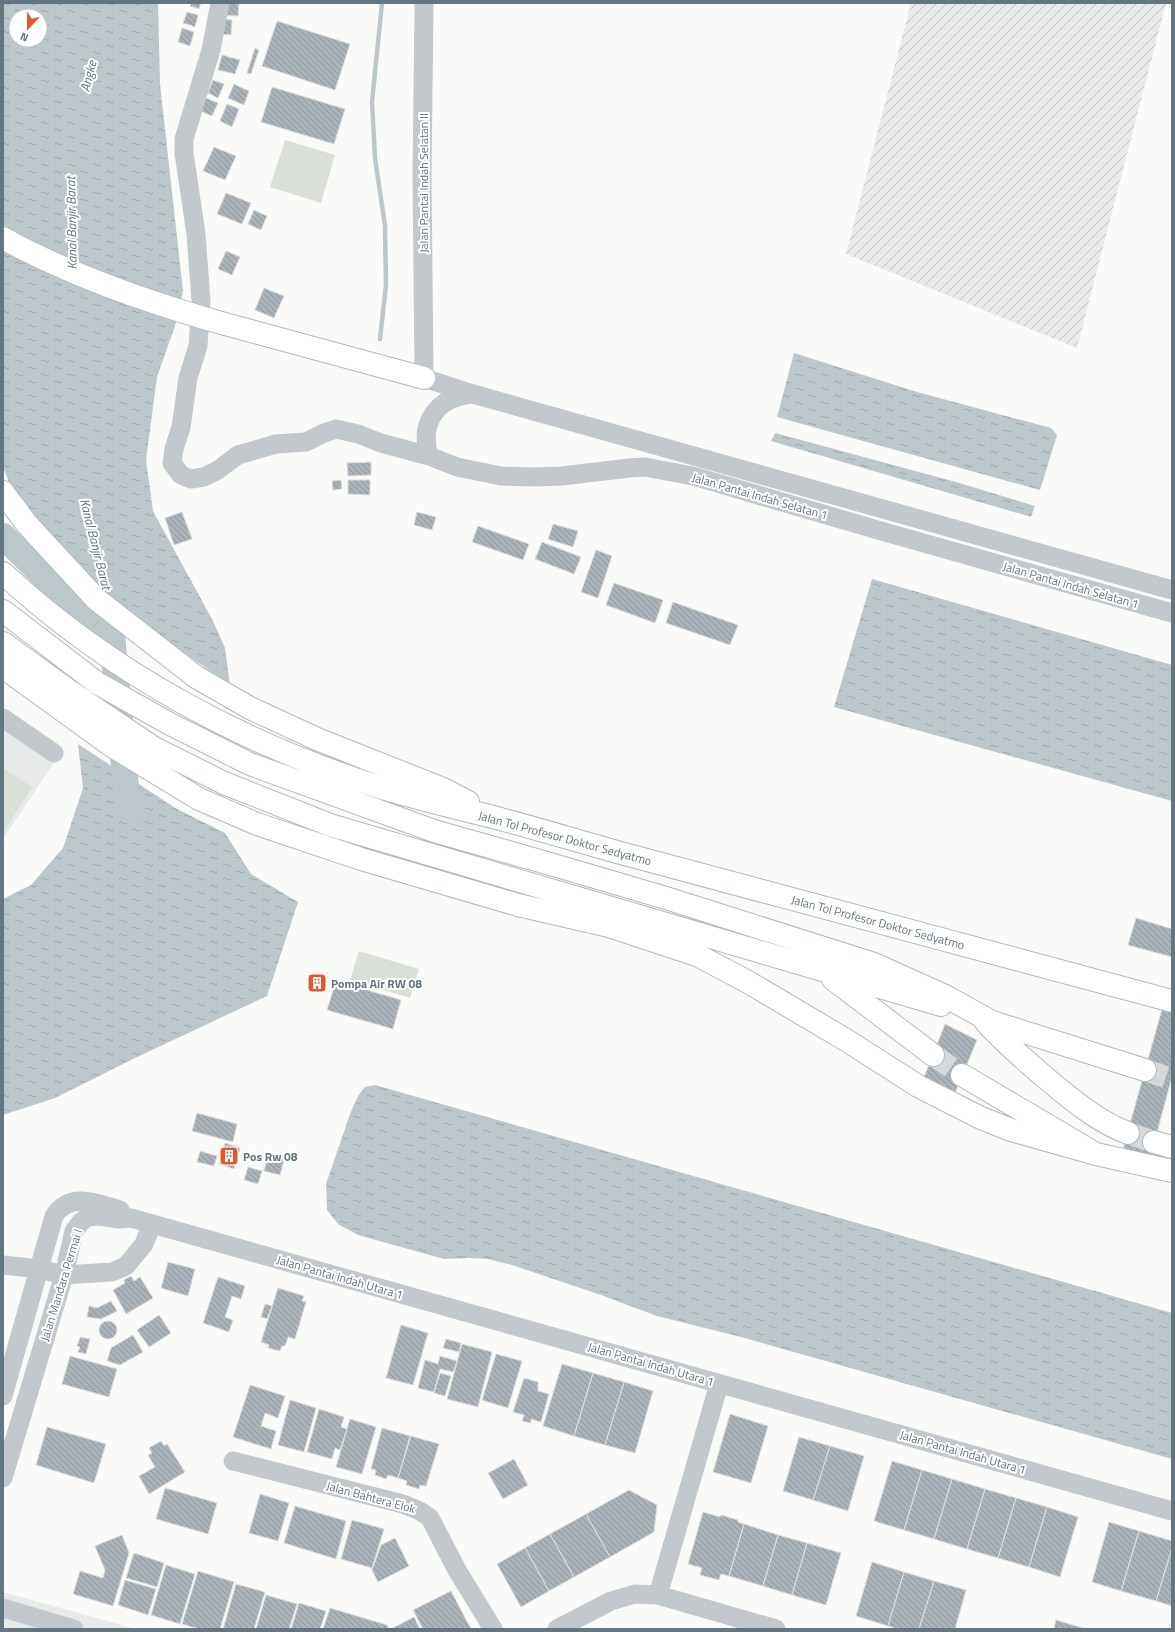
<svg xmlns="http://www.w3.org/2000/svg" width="1175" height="1632" viewBox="0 0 1175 1632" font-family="'Titillium Web',sans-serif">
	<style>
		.built { fill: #e8e9e9 }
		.industrial { fill: url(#industrial-furrows) }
		.pitch { fill: #dadfd7 }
		.water { fill: url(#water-ripples); fill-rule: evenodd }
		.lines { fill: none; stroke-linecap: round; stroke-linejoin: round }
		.stream { stroke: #bbc7cb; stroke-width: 4.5 }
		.river { stroke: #bbc7cb; stroke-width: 26 }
		.building { fill: url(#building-back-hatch); stroke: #dcdcda }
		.highway-tunnel { stroke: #d5d9db; stroke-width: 22; stroke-dasharray: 22 11; stroke-linecap: butt }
		.highway-casing { stroke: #b4b9bd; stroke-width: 24 }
		.minor { stroke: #c3c8cc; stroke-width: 19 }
		.highway { stroke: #fff; stroke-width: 22 }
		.highway-bridge-casing { stroke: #b4b9bd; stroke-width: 24; stroke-linecap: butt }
		.highway-bridge { stroke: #fff; stroke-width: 22 }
		.labels { text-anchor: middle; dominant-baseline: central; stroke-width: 4; stroke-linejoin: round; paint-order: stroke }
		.street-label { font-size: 12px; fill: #657683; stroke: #fff }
		.poi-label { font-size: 12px; font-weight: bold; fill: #657683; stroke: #fff; text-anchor: start }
		.water-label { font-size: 13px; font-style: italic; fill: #60757c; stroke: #fff }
	</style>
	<defs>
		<pattern id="industrial-furrows" width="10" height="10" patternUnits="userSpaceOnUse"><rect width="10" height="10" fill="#e8e9e9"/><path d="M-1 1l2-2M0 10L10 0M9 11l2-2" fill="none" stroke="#c0c1c2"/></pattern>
		<pattern id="water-ripples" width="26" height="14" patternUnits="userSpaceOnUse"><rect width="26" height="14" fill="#bbc7cb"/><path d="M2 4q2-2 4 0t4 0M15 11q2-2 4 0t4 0" fill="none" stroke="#9ca6aa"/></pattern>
		<pattern id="building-back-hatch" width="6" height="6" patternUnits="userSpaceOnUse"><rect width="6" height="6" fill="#aab3b9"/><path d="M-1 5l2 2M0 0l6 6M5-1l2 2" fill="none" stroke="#8e969c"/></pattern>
	</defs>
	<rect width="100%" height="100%" fill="#fafaf8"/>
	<!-- built -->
	<path class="built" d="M3 725 55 761 3 839Z
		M3 1592 136 1629H3Z"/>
	<!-- industrial -->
	<path class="industrial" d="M911 3H1166L1077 348 846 254Z"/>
	<!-- pitch -->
	<path class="pitch" d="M285 140 335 155 321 203 270 187Z
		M3 768 32 787 3 833Z
		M359 951 419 969 410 998 350 980Z"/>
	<!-- water -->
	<path class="water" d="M3 3H158L160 84 183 291 175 326 157 377 146 460 153 511 213 621 225 648 230 685 96 591 13 494 3 466ZM16 16H40V40H16Z
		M794 353 917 392 1051 428 1057 435 1040 490 777 417Z
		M775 433 956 482 1035 506 1031 517 771 441Z
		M872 579 1172 665V801L834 707Z
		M78 744 177 809 225 833 251 874 298 902 267 996 135 1058 55 1098 3 1115V899L31 885 63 848 83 788Z
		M375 1085 1172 1313V1459L741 1337 657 1316 601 1295 512 1265 488 1259 470 1258 444 1259 358 1235 338 1224 327 1210 326 1184 350 1114 358 1096 365 1087Z"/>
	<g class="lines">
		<!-- stream -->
		<path class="stream" d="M380 339 386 285 385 226 375 158 372 102 382 3"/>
		<!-- river -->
		<path class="river" d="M3 536 113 644
			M108 590 128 810"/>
	</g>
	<!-- building -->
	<path class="building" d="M191 3H201L199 9 190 6Z
		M222 3H239L238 16 222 15Z
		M187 12 198 15 195 27 183 23Z
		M218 19 232 20 231 35 217 34Z
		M277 21 350 44 335 90 262 66Z
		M182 28 194 32 190 46 178 42Z
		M255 48 259 50 251 74 247 73Z
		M222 55 240 60 235 74 218 70Z
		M213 80 224 84 218 98 208 93Z
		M234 84 249 91 244 105 228 98Z
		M272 87 345 109 334 144 261 122Z
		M206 98 218 103 212 116 200 111Z
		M227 104 239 109 232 127 220 121Z
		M214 147 236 156 225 180 203 171Z
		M226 193 251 203 242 224 217 214Z
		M254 210 267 216 261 230 248 224Z
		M226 251 240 257 232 275 218 269Z
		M264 288 284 296 274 318 255 310Z
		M371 462V475L348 476 347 463Z
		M341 480 342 489 333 490 332 481Z
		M348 480H370V495L348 494Z
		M182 512 192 539 174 545 165 518Z
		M417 512 436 517 432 530 414 525Z
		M553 524 578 531 573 547 548 539Z
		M478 526 529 544 523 560 472 542Z
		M542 542 581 557 574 574 535 559Z
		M596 550 612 556 598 598 581 592Z
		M614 583 663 600 655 623 606 605Z
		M673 602 738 625 730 645 666 623Z
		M1136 918 1172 929V957L1128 945Z
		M314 979 322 983 320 987 312 983Z
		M336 981 401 1000 393 1029 327 1010Z
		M1162 1009 1172 1012V1077L1150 1158 1123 1149Z
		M945 1024 977 1040 953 1098 923 1080Z
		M197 1113 237 1124 233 1142 192 1131Z
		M225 1143 240 1148 234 1169 219 1164Z
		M200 1151 217 1156 214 1166 197 1162Z
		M269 1152 285 1156 280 1175 264 1171Z
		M248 1167 262 1171 258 1184 244 1180Z
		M168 1262 195 1269 188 1296 161 1288Z
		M131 1276 134 1281 140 1277 153 1298 126 1314 113 1290 125 1283 124 1280Z
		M218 1277 245 1286 241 1299 232 1296 225 1317 233 1320 229 1332 203 1323Z
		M278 1288 304 1296 302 1301 306 1302 295 1339 288 1337 285 1346H282L280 1351 268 1348 269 1345 261 1342Z
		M111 1301 117 1311 101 1319 87 1317 89 1306 97 1308Z
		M265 1304 272 1306 267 1319 261 1317Z
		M159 1315 171 1333 149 1347 137 1330Z
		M99 1330a9 9 0 1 1 18 0a9 9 0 1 1-18 0Z
		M401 1325 428 1333 413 1385 386 1378Z
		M133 1335 143 1352 120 1365 107 1361 111 1348Z
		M80 1337 90 1339 86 1354 78 1352 80 1347 77 1346Z
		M446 1339 461 1343 459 1352 443 1348Z
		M462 1344 492 1352 478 1407 447 1399Z
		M496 1354 522 1361 508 1408 482 1400Z
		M70 1356 117 1369 109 1397 62 1384Z
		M440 1356 457 1361 453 1372 440 1369 434 1392 418 1388 425 1360 438 1364Z
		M562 1364 593 1373 574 1436 543 1426Z
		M440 1373 451 1376 445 1396 434 1393Z
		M593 1373 624 1382 605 1445 574 1436Z
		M524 1378 538 1382V1391L549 1394 541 1422 531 1419V1423L522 1421 524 1415 513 1412Z
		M624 1382 653 1391 635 1453 605 1445Z
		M250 1385 285 1396 278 1418 265 1413 261 1426 276 1431 271 1449 233 1437Z
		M290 1400 316 1408 304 1452 278 1445Z
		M319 1409 344 1417 341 1427 347 1429 340 1450 335 1448 332 1459 307 1452Z
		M730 1414 768 1426 751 1483 713 1472Z
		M350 1419 376 1427 362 1474 336 1467Z
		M47 1427 106 1444 94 1483 36 1465Z
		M382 1428 410 1436 398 1478 388 1475 386 1479 375 1475 376 1470 371 1469Z
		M411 1436 439 1444 426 1486 420 1485 419 1489 406 1485 407 1481 398 1478Z
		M799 1437 830 1446 813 1500 783 1491Z
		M161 1441 164 1446 167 1444 185 1472 149 1494 139 1476 155 1467 148 1455 152 1453 149 1448Z
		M830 1446 864 1456 848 1511 813 1500Z
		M514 1459 528 1485 503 1499 488 1473Z
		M892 1461 922 1470 904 1530 874 1521Z
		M922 1470 952 1479 934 1539 904 1530Z
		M952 1479 985 1489 967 1549 934 1539Z
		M165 1488 217 1503 208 1534 156 1519Z
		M985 1489 1016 1498 998 1558 967 1549Z
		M629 1490 657 1505 654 1532 610 1557 586 1514Z
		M260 1494 289 1503 278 1541 249 1533Z
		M1016 1498 1047 1507 1029 1567 998 1558Z
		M295 1506 346 1521 336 1559 284 1543Z
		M1047 1507 1078 1517 1060 1577 1029 1567Z
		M703 1512 720 1517 721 1515 738 1520V1522L744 1524 729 1576 721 1574 719 1580 700 1575 702 1568 688 1564Z
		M586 1514 610 1557 574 1577 550 1534Z
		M352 1520 384 1529 372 1568 341 1559Z
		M1109 1522 1139 1531 1121 1591 1092 1582Z
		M744 1524 778 1535 763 1586 729 1576Z
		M1139 1531 1172 1541V1548L1156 1601 1121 1591Z
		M550 1534 574 1577 549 1591 525 1548Z
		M122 1535 129 1553 113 1606 73 1594 80 1571 103 1578 105 1570 95 1546Z
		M778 1535 807 1543 792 1595 763 1586Z
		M395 1538 409 1566 378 1582 372 1570 381 1545Z
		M807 1543 841 1553 826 1605 792 1595Z
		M525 1548 549 1591 521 1607 497 1564Z
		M1172 1548V1606L1156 1601Z
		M134 1553 164 1563 157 1587 126 1578Z
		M872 1562 904 1572 888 1626 856 1616Z
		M166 1565 195 1574 180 1624 151 1615Z
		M198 1571 234 1582 220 1629H199L182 1624Z
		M904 1572 934 1581 919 1629H898L888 1626Z
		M125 1580 156 1589 148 1615 118 1605Z
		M934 1581 966 1590 955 1629H919Z
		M236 1584 265 1592 254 1629H223Z
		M451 1591 471 1629H423L413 1610Z
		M266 1595 297 1604 289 1629H256Z
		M299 1603 326 1611 320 1629H291Z
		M330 1608 387 1625 389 1629H323Z
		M414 1617 420 1629H391Z
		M1056 1620 1086 1629H1054Z"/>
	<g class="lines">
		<!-- highway-tunnel -->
		<path class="highway-tunnel" d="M933 1055 962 1075
			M1145 1070 1172 1079
			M1128 1133 1154 1142"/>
		<!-- highway casing -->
		<g class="highway-casing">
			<path id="highway" d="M225 324 424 378
				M3 492 26 523 96 599 196 677 250 708 317 739 443 789 468 802
				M3 573C110 672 241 743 379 787 415 798 452 807 489 816 532 827 574 840 617 852 801 903 987 950 1172 1001
				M3 611 97 683 170 724 250 764 434 831 547 863 666 898 874 964 945 996 992 1022 1145 1070
				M3 643 65 688 154 748 224 783 330 825 941 1005
				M3 667 112 746 199 799 257 824 361 859 518 905 609 926 697 955 748 982 846 1040 918 1086 981 1118 1011 1130 1096 1154
				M833 979 933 1055
				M985 1021C1002 1041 1022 1057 1041 1074 1067 1096 1096 1121 1128 1133
				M962 1075 1096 1154 1172 1171
				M1154 1142 1172 1147"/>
		</g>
		<!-- minor -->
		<path class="minor" d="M220 3 211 50 184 139V153L196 234 201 301 198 346 188 378 181 427 174 449 172 463 181 475 191 479 204 477 218 470 238 455 276 444 306 442 324 433 336 429 358 434 381 443 429 456 457 467 501 476 534 477 562 476 629 468 645 467 666 471 693 476 881 531 1172 613
			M424 3 422 174 424 378 473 394 1172 590
			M429 456C419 422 437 397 473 394
			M3 718 54 753
			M3 1265 39 1269 64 1275 112 1272 126 1266 144 1244 152 1224
			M3 1396 54 1216C70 1191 97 1203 120 1210
			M233 1461 403 1504 420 1511 430 1518 457 1570 493 1629
			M3 1478 64 1275 74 1231 80 1223 87 1217 99 1216 119 1219 131 1218 1172 1511
			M658 1595 719 1384
			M3 1608 74 1629
			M557 1629 611 1601 635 1594 658 1595 776 1629"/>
		<!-- highway -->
		<use href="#highway" class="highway"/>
		<!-- highway-bridge casing -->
		<g class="highway-bridge-casing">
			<path id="highway-bridge" d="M3 238C27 252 52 263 78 274 126 294 175 310 225 324"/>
		</g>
		<!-- highway-bridge -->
		<use href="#highway-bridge" class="highway-bridge"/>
	</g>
	<!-- icons -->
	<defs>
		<g id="building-square" transform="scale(1)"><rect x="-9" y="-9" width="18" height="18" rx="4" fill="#e4572e" stroke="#fff"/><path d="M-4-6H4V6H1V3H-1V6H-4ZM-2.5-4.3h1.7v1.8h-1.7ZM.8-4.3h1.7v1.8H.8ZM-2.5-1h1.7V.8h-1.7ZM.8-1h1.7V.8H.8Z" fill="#fff"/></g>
	</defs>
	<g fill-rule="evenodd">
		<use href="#building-square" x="317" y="983"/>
		<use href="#building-square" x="229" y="1156"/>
	</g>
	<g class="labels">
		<!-- street labels -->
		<g class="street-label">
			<text transform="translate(423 183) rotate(-90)">Jalan Pantai Indah Selatan II</text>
			<text transform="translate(760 496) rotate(16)">Jalan Pantai Indah Selatan 1</text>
			<text transform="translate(1071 585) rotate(16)">Jalan Pantai Indah Selatan 1</text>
			<text transform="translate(565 838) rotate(15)">Jalan Tol Profesor Doktor Sedyatmo</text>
			<text transform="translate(878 922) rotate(15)">Jalan Tol Profesor Doktor Sedyatmo</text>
			<text transform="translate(340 1277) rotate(16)">Jalan Pantai Indah Utara 1</text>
			<text transform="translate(61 1285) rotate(-73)">Jalan Mandara Permai I</text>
			<text transform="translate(651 1364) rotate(16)">Jalan Pantai Indah Utara 1</text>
			<text transform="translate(963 1452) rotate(16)">Jalan Pantai Indah Utara 1</text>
			<text transform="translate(371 1497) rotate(15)">Jalan Bahtera Elok</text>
		</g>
		<!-- poi labels -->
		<g class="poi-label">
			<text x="331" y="983">Pompa Air RW 08</text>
			<text x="243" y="1156">Pos Rw 08</text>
		</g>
		<!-- water labels -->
		<g class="water-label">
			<text transform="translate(88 76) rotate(-76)">Angke</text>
			<text transform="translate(71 223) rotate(-91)">Kanal Banjir Barat</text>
			<text transform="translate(96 544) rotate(76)">Kanal Banjir Barat</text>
		</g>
	</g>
	<!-- border -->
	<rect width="1175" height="1632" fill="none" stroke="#657683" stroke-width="8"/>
	<!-- north arrow -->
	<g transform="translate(28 28) rotate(202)"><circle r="19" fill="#ffffff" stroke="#c1c8cd"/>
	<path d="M0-3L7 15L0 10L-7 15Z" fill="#e4572e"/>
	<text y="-6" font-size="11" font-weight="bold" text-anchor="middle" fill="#657683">N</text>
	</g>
</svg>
